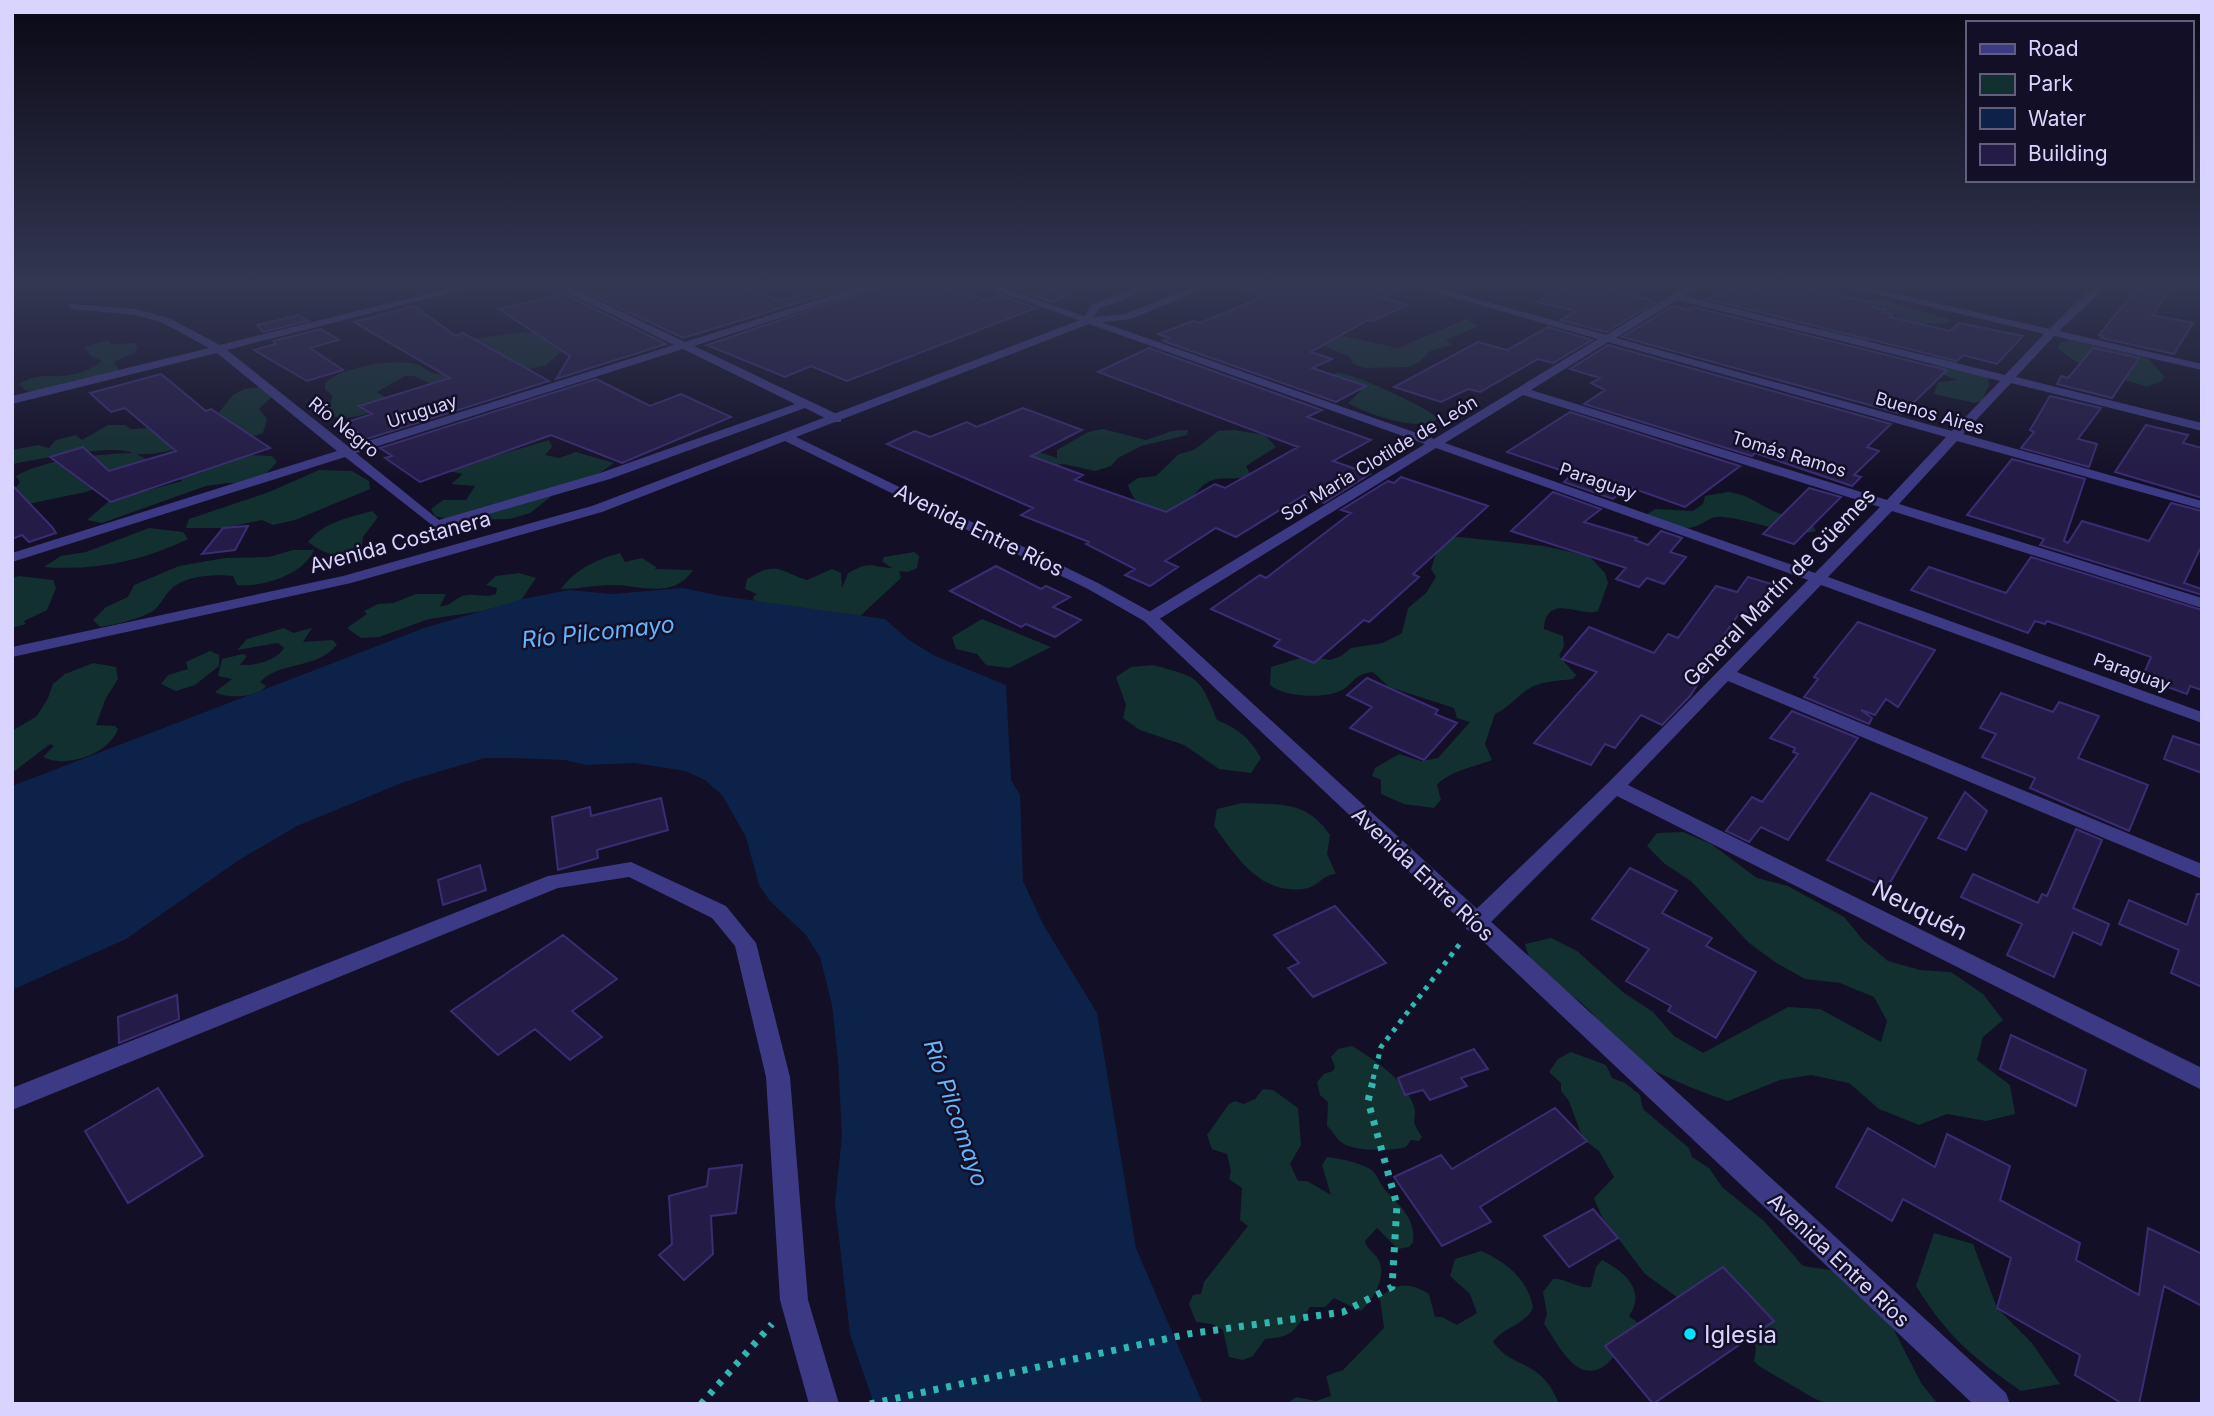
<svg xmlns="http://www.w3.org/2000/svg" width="2214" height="1416" viewBox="0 0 2214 1416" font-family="Inter,sans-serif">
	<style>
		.green { fill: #12302f }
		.water { fill: #0c2248 }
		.building { fill: #241b47; stroke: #3b2d73; stroke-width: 2 }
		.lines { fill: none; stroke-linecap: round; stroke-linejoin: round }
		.path-far1 { stroke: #2fb8b0; stroke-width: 5; stroke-dasharray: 4.5 6; stroke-linecap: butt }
		.path { stroke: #2fb8b0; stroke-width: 7; stroke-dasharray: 5 8; stroke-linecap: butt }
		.minor { fill: #3d3a85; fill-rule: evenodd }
		.tertiary { fill: #3d3a85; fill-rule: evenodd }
		.poi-dot { fill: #00e5ff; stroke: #130f26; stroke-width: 2.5 }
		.labels { text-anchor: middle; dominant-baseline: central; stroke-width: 5; stroke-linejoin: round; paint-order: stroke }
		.far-street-label { font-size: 18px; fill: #d9d4ff; stroke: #130f26 }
		.street-label { font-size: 21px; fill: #d9d4ff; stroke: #130f26 }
		.water-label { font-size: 23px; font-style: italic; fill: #62b6ff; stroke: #130f26 }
		.near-street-label { font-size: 24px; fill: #d9d4ff; stroke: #130f26 }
		.near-poi-label { font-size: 24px; fill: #d9d4ff; stroke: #130f26; text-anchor: start }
	</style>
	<rect width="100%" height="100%" fill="#130f26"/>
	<!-- green -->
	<path class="green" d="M1876 298 1952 320 1943 324 1914 323 1867 342 1816 329 1896 318 1897 314 1868 302Z
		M1466 319 1478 326 1446 340 1452 345 1430 351 1418 363 1408 367 1364 368 1352 363 1350 357 1319 344 1329 333 1398 348Z
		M522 332 544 333 564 349 545 366 434 385 414 376H405L377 392 391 401C376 413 343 424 326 413L333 396 325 389V383C343 367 388 360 411 363 427 365 427 378 453 373L467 340Z
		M108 340 111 344 135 343 138 347 134 353 114 362 119 371 32 392 26 391 19 384C45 367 68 387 102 361L91 356 84 347Z
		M2071 340 2148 358 2165 377 2162 381 2147 387 2082 366 2057 348 2061 342Z
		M1935 355 1957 360V367L1988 378 1989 385 1982 401 1974 403 1934 394 1938 382 1957 380 1911 362 1938 366 1933 356Z
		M1337 373C1352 372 1426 407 1438 418 1421 434 1365 413 1348 403L1361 391 1332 376Z
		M261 387 273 396 259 409 267 419 263 433C241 441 219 442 197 445 175 448 157 456 136 454L152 462 146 470 86 492 23 505 12 493 20 482 16 476C45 459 99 454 132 453 118 443 33 460 12 464V450L38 445 49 448 56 440 76 435 82 440 108 425H125L131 429 149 428 156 433 213 420 233 395 244 389Z
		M1103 429 1146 440 1172 431 1188 430 1187 435 1141 446 1118 458 1111 466 1095 471 1063 464 1026 470 1016 444 1057 458V450L1088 432Z
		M1234 430 1265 435 1276 447 1246 466 1250 474C1238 482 1225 476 1213 480 1201 484 1196 494 1188 502 1166 524 1136 513 1128 485L1138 478 1156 476 1179 454 1194 450 1218 431Z
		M549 440 552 447 545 455 559 458 576 452 614 463 578 488 553 495 530 513 510 519 450 520 435 516 431 509 443 500H466L475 486 451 484 463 474 448 471 479 457 485 459Z
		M250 455 272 456 277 462 261 479 245 484 228 483 206 486 102 523 87 520 109 501 182 481 172 472 219 465Z
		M319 470 352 471 369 481 370 489 295 520 273 525 262 520 224 528H186L189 519 269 492Z
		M1728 492C1751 495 1758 505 1778 513 1790 518 1810 516 1816 531 1796 538 1748 519 1723 517 1711 516 1708 521 1699 525 1681 533 1661 522 1645 516L1655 509 1693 511 1703 504 1705 496Z
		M372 511 378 517 363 537 362 546C342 561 327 556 308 542 324 522 348 518 372 511Z
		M149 528 183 532 188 539C142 561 96 571 44 567L61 556 86 552Z
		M1459 537 1544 546 1589 556 1605 573 1608 583 1598 611C1582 618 1546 591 1544 629L1563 636 1564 646 1559 656 1576 675 1573 679C1558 681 1539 681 1527 690 1515 698 1508 708 1495 714L1485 744 1492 760C1474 767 1449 771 1437 785L1441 800 1434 808 1404 804 1381 794V780L1372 776 1375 768 1399 754 1421 761 1438 758 1470 722 1457 718 1454 708 1389 687 1373 672C1352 674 1356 683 1340 691 1324 699 1283 697 1270 685L1271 667 1300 658 1316 662 1318 658 1330 660 1341 656 1351 648 1383 643 1402 633 1408 608 1426 593 1436 577 1431 569 1436 553 1428 549 1443 538Z
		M293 550H314C305 574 261 588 237 585L233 576C214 574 185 575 170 590 164 596 160 606 153 611 136 620 119 624 100 627L93 620 106 607 128 597 134 585 179 566 225 558 269 557Z
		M914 552 919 556 917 568 908 572 899 571 901 578 858 618 755 604 753 597 757 594 745 589 747 579C778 559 780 572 807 580L832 569 841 573 842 588 848 573C872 560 869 567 892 568L882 561 884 557Z
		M620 553 625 562 642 558 656 567 655 569 693 570C673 600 641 585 612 585 595 585 578 589 561 589 575 569 598 559 620 553Z
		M519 573 536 578 517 606 429 619 379 637 361 638 347 628 367 614 364 611 378 604 393 603 416 594H446L440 606C452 607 455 596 467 595 478 594 484 598 496 594L497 588 486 585 496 576Z
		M19 576 53 580 56 588 47 610 24 621 26 624 12 628V578Z
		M982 619 1051 647 1009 668 986 665 977 654 956 649 952 637Z
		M284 628 293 633 312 628 303 642 333 640 337 645C313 671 282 660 260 682L266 686C257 698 228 699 215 692L232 679 218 676 222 659 243 654 247 656 240 665C254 666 276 661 284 648L278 643 237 650 247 639Z
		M210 651 219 655V666L195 685 176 691 161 684 168 675 188 669 186 662Z
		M93 663 116 667 118 679 106 698 96 725 115 726 118 729C109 754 66 769 43 757L54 746 50 744 12 773V731L37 716 48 698 53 684 65 674Z
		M1153 665C1199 678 1199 675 1217 720 1238 729 1249 737 1261 758L1251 773 1219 769 1184 745 1140 730 1123 718 1126 705 1116 677 1131 667Z
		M1242 803C1281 805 1306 800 1330 835L1327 854 1336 874C1324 874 1319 885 1308 888 1263 898 1237 858 1214 826L1217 809Z
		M1683 832 1711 844 1757 878 1788 886 1844 917 1863 940 1888 961 1920 970 1951 972 1983 994 2003 1020 1983 1037 1977 1060 2010 1085 2015 1114 1986 1121 1947 1114 1919 1125 1879 1109 1849 1083 1811 1075 1780 1080 1728 1101C1698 1091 1649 1072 1626 1052 1611 1039 1601 1021 1586 1007 1558 980 1537 990 1525 944L1551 938 1577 951 1624 993 1653 1012 1674 1036 1703 1053 1788 1007 1820 1009 1881 1042 1887 1021 1874 997 1840 983 1805 979 1775 962 1749 943 1691 881 1665 864 1647 846 1657 833Z
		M1352 1046C1375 1060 1406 1080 1414 1107 1418 1119 1408 1117 1422 1137L1419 1141 1411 1140 1406 1147C1393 1151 1352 1152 1341 1142 1335 1138 1333 1130 1327 1126L1328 1102 1320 1095 1317 1082 1324 1074 1333 1071 1335 1067 1331 1057 1338 1049Z
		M1571 1052 1606 1065 1612 1078 1625 1083 1640 1095 1643 1109 1689 1148 1692 1157 1709 1168 1722 1187 1764 1221 1803 1266 1850 1273 1893 1328 1921 1383 1938 1404H1831L1815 1399 1759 1366 1754 1361 1756 1348 1750 1335 1695 1310 1645 1274 1602 1217 1594 1198 1614 1177 1599 1151 1587 1142 1580 1131 1569 1101 1561 1091V1083L1549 1072 1558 1059Z
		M1263 1089 1273 1090 1298 1108 1301 1145 1290 1164 1298 1181H1307L1331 1195 1322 1165 1327 1157C1341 1159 1358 1162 1370 1169 1378 1174 1379 1184 1386 1191 1400 1206 1416 1219 1413 1242L1409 1247 1398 1249 1377 1228 1365 1241C1367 1250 1374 1252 1378 1259 1388 1276 1373 1300 1361 1311L1334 1298 1325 1307H1310C1295 1330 1294 1337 1265 1339L1253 1356 1243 1360 1229 1357 1223 1330 1212 1324 1196 1322 1189 1304 1193 1295 1201 1294 1204 1282 1248 1226 1240 1220 1242 1188 1229 1179 1231 1171 1227 1154 1212 1149 1207 1135 1229 1104 1235 1101 1244 1104 1255 1099Z
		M1934 1233 1973 1244 1997 1308 2032 1343 2060 1384 2021 1391C1972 1357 1948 1337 1916 1286Z
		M1481 1251C1506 1262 1528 1279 1533 1308 1524 1326 1503 1327 1493 1342 1514 1371 1540 1357 1559 1404H1287L1296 1397 1316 1401 1331 1396 1326 1376 1343 1370 1384 1328 1380 1298C1395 1282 1410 1282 1429 1294L1435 1317H1442L1457 1325 1477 1313 1470 1294 1450 1276 1455 1259Z
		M1602 1260C1624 1271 1647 1291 1629 1316L1638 1323 1635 1336C1613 1346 1622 1349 1609 1362 1578 1391 1557 1341 1544 1324L1547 1314 1543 1292 1553 1279C1567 1278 1578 1289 1591 1287L1596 1267Z"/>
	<!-- water -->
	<path class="water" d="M683 588 721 596 885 619 909 640 935 656 1006 685 1011 780 1020 795 1023 881 1043 924 1097 1013 1136 1248 1203 1404H874L850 1334 835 1203 842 1135 838 1061 832 1005 820 957 806 935 770 901 759 885 746 837 722 795 705 780 685 771 635 763 586 765 565 760 511 758H485L404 782 297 826 239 860 126 939 12 990V786L424 628 523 599 569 590 612 594Z"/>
	<!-- building -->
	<path class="building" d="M605 283 618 286 629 283H736L780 301 841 283H862L683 338 581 290Z
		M889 283H951L952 289 984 300 1000 295 1036 308 847 381 811 366 785 377 707 345Z
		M1036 283 1070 295 1052 302 1016 289Z
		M1241 283H1362L1395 292 1383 298 1407 305 1373 321 1368 320 1311 352 1332 359 1312 368 1366 386 1336 402 1163 341 1169 338 1158 334 1193 321 1200 323 1265 296 1240 289Z
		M1571 283H1595L1656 302 1606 332 1561 320 1575 311 1537 302Z
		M1762 283H1784L1877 304 1873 307 1886 310 1883 312 1893 314 1889 317 1950 331 1959 323 2023 336 1997 364 1963 355 1957 361 1706 299 1728 289 1746 293Z
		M2141 283H2176L2152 315 2193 323 2174 354 2101 338 2103 336 2099 335Z
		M565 294 666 344 556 379 570 356 499 309Z
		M414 306 456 336 463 333 549 381 367 439 344 423 372 414 359 406 450 378 354 322Z
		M1673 306 1688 310 1693 307 1947 370 1902 414 1622 337Z
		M299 315 308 321 263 332 257 325Z
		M1548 327 1592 340 1553 363 1538 359 1480 392 1468 389 1441 402 1394 387 1478 342 1507 350Z
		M321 329 339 340 310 348 343 370 307 381 254 350 276 344 273 341Z
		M1608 345 1891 424 1867 447 1879 451 1854 475 1861 477 1852 486 1755 453 1752 456 1584 404 1605 390 1591 383 1600 378 1570 369Z
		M1149 348 1322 410 1307 417 1371 440 1333 461 1370 474 1324 503 1304 495 1236 537 1216 528 1165 561 1178 567 1150 586 1125 575 1135 569 1086 544 1089 542 1021 515 1033 508 887 444 915 431 930 437 967 422 977 427 1023 408 1082 430 1031 456 1083 475 1075 480 1166 512 1215 484 1225 488 1298 447 1098 372Z
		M2093 348 2139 358 2112 398 2057 384 2061 376 2068 378Z
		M161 374 206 411 211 409 270 448 111 502 50 457 83 447 109 471 176 451 125 408 111 412 90 393Z
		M596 379 650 406 681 394 731 417 622 463 551 435 420 482 385 458 392 456 380 448Z
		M2050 396 2101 408 2078 439 2097 444 2089 467 2021 448 2034 432 2030 430Z
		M1570 412 1740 466 1685 507 1629 487 1613 499 1564 482 1572 474 1507 452Z
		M2146 425 2188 435 2183 443 2202 448V498L2115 472Z
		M2012 459 2085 479 2064 541 2068 543 2082 521 2149 541 2171 503 2202 511V545L2184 583 2202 589V595L2040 545 2044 539 1967 515Z
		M1401 477 1488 506 1413 574 1419 577 1369 622 1364 620 1314 663 1274 646 1280 640 1211 609 1260 575 1266 578 1351 513 1341 510 1388 481 1394 483Z
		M12 485 52 527 56 533 29 542 22 535 12 539Z
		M1809 488 1841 497 1794 544 1763 534Z
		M1553 492 1601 509 1584 522 1637 538 1635 540 1648 545 1661 531 1682 538 1670 552 1686 557 1664 584 1647 578 1639 587 1616 579 1626 568 1511 531Z
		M248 526 235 550 202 554 223 528Z
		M2031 557 2202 610V690L2190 686 2187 694 2142 678 2151 657 2094 637 2047 621 2045 624 2035 621 2028 633 1911 590 1929 567 2006 593Z
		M996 566 1041 589 1046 586 1070 597 1053 607 1081 620 1055 637 1026 624 1021 627 950 591Z
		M1748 577 1775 585 1752 619 1738 615 1700 671 1705 673 1690 696 1662 725 1641 715 1615 748 1605 744 1591 765 1534 743 1597 672 1562 659 1589 627 1654 653 1668 634 1678 638 1716 586 1737 592Z
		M1858 622 1935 650 1898 707 1886 699 1875 715 1861 710 1872 718 1869 724 1804 697 1818 679 1814 677Z
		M1367 678 1438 710 1435 714 1457 723 1424 760 1350 728 1372 707 1347 695Z
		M2001 693 2053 712 2059 702 2099 716 2078 758 2148 785 2129 831 2030 788 2035 778 1982 757 1996 734 1980 728Z
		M1792 711 1858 738 1788 840 1761 827 1749 842 1726 831 1752 797 1762 802 1798 754 1793 752 1795 748 1770 738Z
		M2173 736 2202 746V773L2164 759Z
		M1965 792 1987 811 1966 850 1938 838Z
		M1871 793 1927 818 1887 888 1827 860Z
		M661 798 668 830 597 850 598 858 558 870 552 817 590 807 591 816Z
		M2076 829 2102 840 2073 908 2109 924 2101 945 2073 932 2054 977 2007 955 2022 924 1961 897 1973 874 2038 903 2042 894 2047 896Z
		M480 865 486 890 443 905 438 880Z
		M1630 868 1677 891 1662 913 1712 938 1706 946 1756 972 1716 1038 1668 1011 1671 1006 1626 981 1649 949 1592 919Z
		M2197 894H2202V987L2171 973 2179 950 2119 924 2129 900 2187 925Z
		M1335 906 1386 963 1313 997 1288 968 1299 963 1274 935Z
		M563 935 617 979 572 1011 602 1037 570 1060 535 1029 498 1055 451 1011Z
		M177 995 179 1019 119 1043 118 1017Z
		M2011 1035 2086 1070 2076 1106 2000 1069Z
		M1474 1049 1488 1069 1461 1078 1467 1086 1430 1100 1423 1090 1405 1095 1398 1078Z
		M158 1088 203 1156 128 1203 85 1131Z
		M1555 1108 1587 1141 1480 1207 1491 1222 1442 1246 1394 1177 1441 1155 1452 1169Z
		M1868 1128 1935 1167 1947 1134 2010 1166 2000 1200 2080 1243 2076 1260 2139 1295 2148 1228 2202 1254V1306L2164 1286 2139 1404H2123L2075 1375 2080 1355 1997 1308 2011 1258 1903 1199 1892 1221 1836 1187Z
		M742 1165 736 1213 711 1216 713 1254 684 1280 659 1255 672 1244 669 1196 707 1186 709 1169Z
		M1593 1209 1618 1238 1569 1267 1544 1236Z
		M1723 1267 1774 1321 1653 1404 1605 1346Z"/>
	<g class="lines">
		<!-- path-far1 -->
		<path class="path-far1" d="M1373 1079 1381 1047 1462 941"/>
		<!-- path -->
		<path class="path" d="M701 1404 772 1324
			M870 1404 1188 1334 1343 1312 1392 1287 1397 1205 1368 1101 1374 1077"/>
		<!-- minor -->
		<path class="minor" d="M471 283H489L227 350 349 447 674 345 548 283H561L685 342 871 283H887L694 346 841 416V422H833L805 408 610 479 437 529 345 457 12 562V553L337 451 217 353 12 404V396L209 348 161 322 135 315 73 309 68 306 69 304 135 309 169 318 220 345ZM683 349 795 404 600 473 439 520 356 453Z
			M975 283H990L1434 439 1598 339 1403 283H1420L1606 335 1691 283H1703L1684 296 2005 375 2044 334 1830 283H1849L2049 329C2070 310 2089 283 2119 283L2101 292 2059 331 2202 364V370L2054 336 2016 377 2202 423V431L2011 383 1963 434 2202 501V509L1957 441 1899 504 2202 598V608L1892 511 1828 577 2202 712V723L1821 585 1737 672 2202 864V879L1728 681 1628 785 2202 1068V1090L1617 796 1483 930 1475 932 1467 930 1464 924 1467 918 1608 783 1808 580 1436 448 1156 621H1144L1142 618 1144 615 1425 444ZM1677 300 2000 381 1952 431 1616 338ZM1608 342 1946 437 1887 500 1531 390ZM1523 395 1880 507 1815 573 1445 443Z
			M631 862 726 906 756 943 790 1077 808 1300 839 1404H809L780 1300 766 1077 735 946 712 918 629 877 558 888 12 1110V1088L548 876Z"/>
		<!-- tertiary -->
		<path class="tertiary" d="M1149 283H1164L1099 309 1094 317 1125 314 1204 283H1218L1131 319 1089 324 796 437 1098 583 1156 615 2006 1393 2010 1404H1973L1144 621 1088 589 785 441 602 512 351 583 12 657V647L343 576 592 506 1083 319 1091 305Z"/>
	</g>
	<!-- sky -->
	<linearGradient id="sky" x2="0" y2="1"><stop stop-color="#0a0815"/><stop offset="0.59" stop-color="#333752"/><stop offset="1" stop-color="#333752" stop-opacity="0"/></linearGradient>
	<rect width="2214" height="481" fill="url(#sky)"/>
	<!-- markers -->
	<circle class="poi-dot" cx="1690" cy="1334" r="7"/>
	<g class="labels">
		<!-- far-street labels -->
		<g class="far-street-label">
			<text transform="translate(422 411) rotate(-18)">Uruguay</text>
			<text transform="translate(1930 413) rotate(16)">Buenos Aires</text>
			<text transform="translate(344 427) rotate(39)">Río Negro</text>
			<text transform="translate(1789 454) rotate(17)">Tomás Ramos</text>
			<text transform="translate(1379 458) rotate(-31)">Sor Maria Clotilde de León</text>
			<text transform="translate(1598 481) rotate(19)">Paraguay</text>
			<text transform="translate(2132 672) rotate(20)">Paraguay</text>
		</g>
		<!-- street labels -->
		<g class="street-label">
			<text transform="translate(979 530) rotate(26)">Avenida Entre Ríos</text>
			<text transform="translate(400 542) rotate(-15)">Avenida Costanera</text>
			<text transform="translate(1779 587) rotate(-46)">General Martín de Güemes</text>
			<text transform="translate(1423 874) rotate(43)">Avenida Entre Ríos</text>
			<text transform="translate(1839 1260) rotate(43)">Avenida Entre Ríos</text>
		</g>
		<!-- water labels -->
		<g class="water-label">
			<text transform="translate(598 632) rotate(-6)">Río Pilcomayo</text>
			<text transform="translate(956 1113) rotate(71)">Río Pilcomayo</text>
		</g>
		<!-- near-street labels -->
		<g class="near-street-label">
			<text transform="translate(1920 910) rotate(27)">Neuquén</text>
		</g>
		<!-- near-poi labels -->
		<g class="near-poi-label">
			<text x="1704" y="1334">Iglesia</text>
		</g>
	</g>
	<!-- border -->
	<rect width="2214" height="1416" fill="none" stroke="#d9d4ff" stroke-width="28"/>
	<!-- legend -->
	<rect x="1966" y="21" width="228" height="161" fill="#130f26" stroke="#625e7d" stroke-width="2"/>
	<rect x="1980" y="44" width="35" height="10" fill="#3d3a85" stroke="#625e7d" stroke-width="2"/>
	<text x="2028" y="56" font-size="21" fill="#d9d4ff">Road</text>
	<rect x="1980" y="74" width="35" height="21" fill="#12302f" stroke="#625e7d" stroke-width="2"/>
	<text x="2028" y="91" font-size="21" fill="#d9d4ff">Park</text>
	<rect x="1980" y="108" width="35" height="21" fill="#0c2248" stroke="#625e7d" stroke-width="2"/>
	<text x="2028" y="126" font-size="21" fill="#d9d4ff">Water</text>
	<rect x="1980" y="144" width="35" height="21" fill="#241b47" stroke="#625e7d" stroke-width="2"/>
	<text x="2028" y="161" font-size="21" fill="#d9d4ff">Building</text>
</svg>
